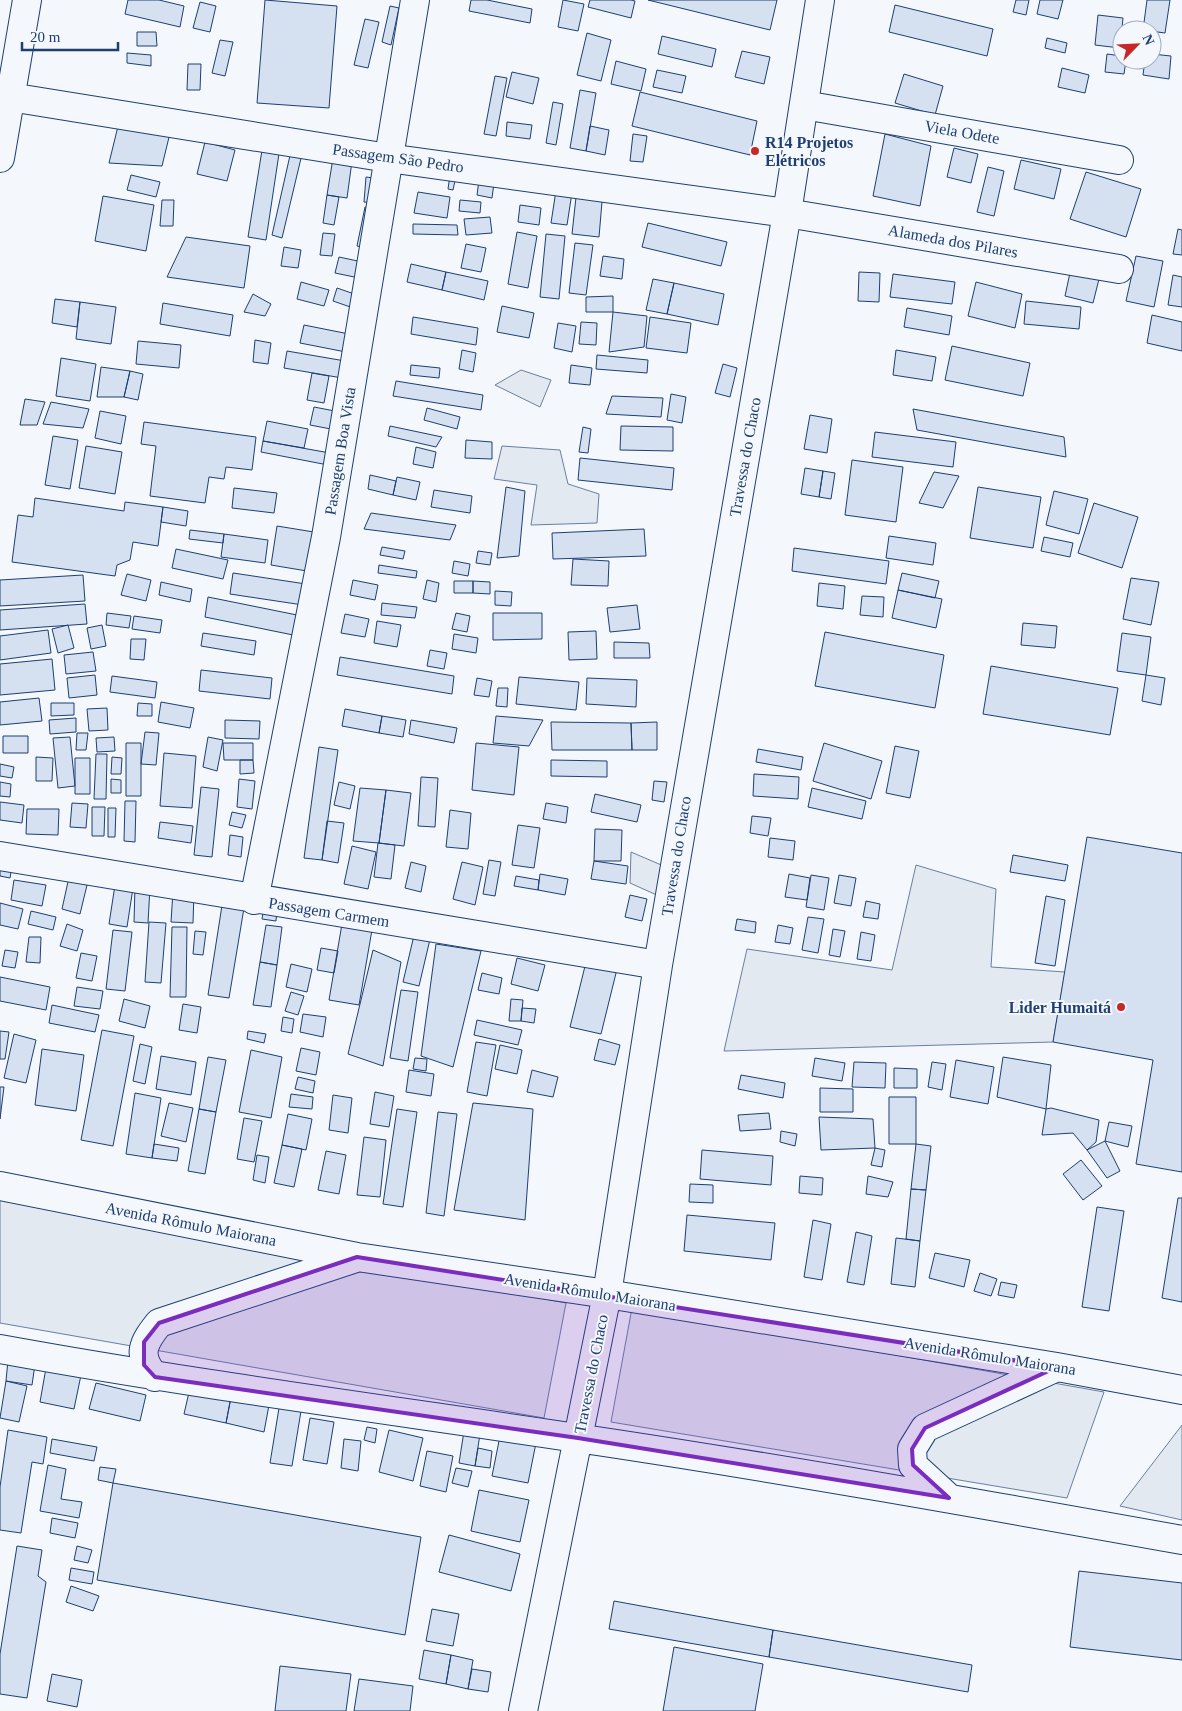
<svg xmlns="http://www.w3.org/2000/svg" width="1182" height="1711" viewBox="0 0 1182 1711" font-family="Georgia,serif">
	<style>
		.green { fill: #e3e9f0; stroke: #687fa3 }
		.building { fill: #d5e0f0; stroke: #1d3f73 }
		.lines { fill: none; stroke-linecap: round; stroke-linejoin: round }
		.minor-casing { stroke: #1d3f73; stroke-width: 30 }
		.minor { stroke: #f4f7fb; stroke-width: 28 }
		.marked { fill: #7b2cbf; fill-opacity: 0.2; stroke: #7b2cbf; stroke-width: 4; stroke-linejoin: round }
		.poi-dot { fill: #c62828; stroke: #f4f7fb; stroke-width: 2 }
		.labels { text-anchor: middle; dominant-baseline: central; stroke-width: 4; stroke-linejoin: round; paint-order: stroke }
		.street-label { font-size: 16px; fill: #1d3f73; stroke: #f4f7fb }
		.poi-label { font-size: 16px; font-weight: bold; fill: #1d3f73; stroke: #f4f7fb; text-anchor: start }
	</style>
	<rect width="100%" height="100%" fill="#f4f7fb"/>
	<!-- green -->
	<path class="green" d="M521 370 551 380 540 407 495 385Z
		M502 446 560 450 568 484 599 494 597 523 531 525 537 485 494 479Z
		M631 852 666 867 659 896 630 883Z
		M916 865 996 889 991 967 1065 972 1053 1042 724 1051 747 949 892 970Z
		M0 1196 566 1303 544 1418 0 1323Z
		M632 1308 1104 1392 1067 1498 611 1422Z
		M1182 1425V1520L1120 1506Z"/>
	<!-- building -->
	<path class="building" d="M128 0H159L184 6 180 27 125 14Z
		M265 0 337 6 329 108 257 103Z
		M471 0H487L532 9 530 23 469 11Z
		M563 0 584 4 578 31 558 27Z
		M590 0H631L635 1 631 18 588 7Z
		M648 0H777L770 30Z
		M1016 0H1029L1026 15 1013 12Z
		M1040 0H1063L1058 19 1037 14Z
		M1147 0H1170L1165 33 1143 30Z
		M200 2 216 6 210 32 193 28Z
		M895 5 993 29 987 56 889 32Z
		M390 6 399 8 391 45 382 42Z
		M1098 15 1123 18 1120 48 1095 45Z
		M365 19 379 22 368 68 354 65Z
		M137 32H156L157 46H137Z
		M587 33 611 40 601 81 577 75Z
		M662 36 716 49 712 67 658 54Z
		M1047 38 1067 43 1065 53 1045 48Z
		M220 40 233 42 225 76 212 73Z
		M742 51 770 57 764 84 735 77Z
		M127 53 151 55V66L127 63Z
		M1107 54 1122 56V60H1126L1124 74 1105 72Z
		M1152 54 1171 56 1169 79 1143 75 1145 60H1152Z
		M616 61 646 69 641 91 611 84Z
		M188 64H201L200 90H187Z
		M1062 68 1089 75 1085 93 1058 87Z
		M657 70 686 76 682 93 653 87Z
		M512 72 539 78 533 104 506 97Z
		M904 74 943 86 935 115 895 103Z
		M495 76 507 78 496 136 484 134Z
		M580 90 596 93 586 151 570 148Z
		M640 92 757 121 750 155 632 126Z
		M553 102 563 104 556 145 546 143Z
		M120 118 171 129 162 166 109 163Z
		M507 122 532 125 530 139 506 136Z
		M590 126 609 130 605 155 586 151Z
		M633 134 647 136 643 162 630 161Z
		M885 134 931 146 920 206 873 196Z
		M205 142 235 150 227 181 197 174Z
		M263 144 280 147 266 240 248 237Z
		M954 148 978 154 971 183 947 177Z
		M291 151 302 154 282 238 272 235Z
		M333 158 352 161 347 198 327 195Z
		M1021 160 1061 169 1054 199 1014 189Z
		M988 167 1004 171 994 216 977 212Z
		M1086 172 1141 189 1126 237 1070 219Z
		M131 175 160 182 156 197 127 190Z
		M450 175 456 176 453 190 448 189Z
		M366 177 381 179 379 203 364 202Z
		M479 180 494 183 492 198 477 195Z
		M557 184 573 186 567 225 551 223Z
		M577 188 603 190 599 237 572 234Z
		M418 192 450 197 447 218 414 213Z
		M327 195 339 197 334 225 323 223Z
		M103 196 154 205 146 251 95 241Z
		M162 200H174L173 226H160Z
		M460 200 481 202 480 213 459 211Z
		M520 205 541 208 539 225 518 222Z
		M365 207 377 210 369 249 357 246Z
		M490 217 492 233 466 235 464 219Z
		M648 223 727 242 721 266 642 247Z
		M413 224 457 225 458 235 413 234Z
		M1178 229 1182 230V255L1173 254Z
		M517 232 537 236 528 288 508 284Z
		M323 233 335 234 332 256 320 255Z
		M546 234 565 236 559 299 540 297Z
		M186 237 250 246 244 288 167 277Z
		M575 243 593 245 586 295 569 293Z
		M466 244 486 248 481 272 461 268Z
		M284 247 301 250 298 268 281 266Z
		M603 256 624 259 622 279 600 276Z
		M1136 256 1163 261 1154 307 1126 301Z
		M339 257 367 263 364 279 335 273Z
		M411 264 446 272 442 290 407 282Z
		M1071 268 1100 275 1093 303 1065 296Z
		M446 272 488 281 484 300 442 290Z
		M859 272 880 273 879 302 858 301Z
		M893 274 955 282 952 304 890 297Z
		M1173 275 1182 277V307L1168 305Z
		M653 279 674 283 667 314 646 310Z
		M301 282 329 290 324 306 297 299Z
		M976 282 1022 294 1015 328 968 316Z
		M674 283 724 294 718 325 667 314Z
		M337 288 363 297 359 310 333 301Z
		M253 294 271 304 265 316 244 312Z
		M613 296V312H586V297Z
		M55 299 80 302 77 327 52 323Z
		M1026 301 1081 307 1079 329 1024 324Z
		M80 302 116 307 111 344 76 339Z
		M163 303 233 315 230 336 160 324Z
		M502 306 534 313 529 338 497 332Z
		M907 308 952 316 949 335 904 327Z
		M613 312 647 316 644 347 609 352Z
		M1152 315 1182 322V351L1147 343Z
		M413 317 478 328 476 345 411 334Z
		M650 317 691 323 687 353 646 348Z
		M581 322 597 323 596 345 579 344Z
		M558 323 576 326 572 352 554 348Z
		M304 325 354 335 351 353 300 343Z
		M255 340 271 343 268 364 253 362Z
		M138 341 181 345 179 368 136 364Z
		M952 346 1030 363 1023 396 945 380Z
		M462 350 476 353 473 372 459 369Z
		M896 350 936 357 932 381 893 375Z
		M287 351 351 362 348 379 284 368Z
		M597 355 648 360 647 373 596 369Z
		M61 358 96 364 90 401 56 396Z
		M723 364 737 368 730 397 715 393Z
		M411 365 440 368 439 378 410 375Z
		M571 365 592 368 590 385 569 383Z
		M101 367 130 371 124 397H97Z
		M130 371 143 374 138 400 124 397Z
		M312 373 329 376 324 403 307 400Z
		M396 381 483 395 481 410 393 396Z
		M671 394 686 397 682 423 667 420Z
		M612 396 663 398 661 417 606 414Z
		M25 399 45 402 37 425H20Z
		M51 402 89 409 83 428 43 424Z
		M314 407 340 412 336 430 310 425Z
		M427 408 460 417 457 429 424 420Z
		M913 409 1064 437 1066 457 917 430Z
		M100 411 126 416 121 444 95 438Z
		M810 415 832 419 827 453 804 449Z
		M267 421 308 429 304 448 263 441Z
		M144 422 256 437 252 470 226 467 224 479 209 477 205 503 150 496 156 446 141 444Z
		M390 426 442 437 436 447 388 436Z
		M621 426 673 427V451L620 450Z
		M583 427 591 429 588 453 579 452Z
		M875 432 956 442 953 467 872 457Z
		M53 436 78 440 70 489 45 485Z
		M466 440 492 442V459L465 458Z
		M263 441 330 453 328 465 261 452Z
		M86 446 122 452 115 494 79 488Z
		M416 447 436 452 433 468 413 464Z
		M580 458 674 468 672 490 578 480Z
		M852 460 903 467 896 522 845 515Z
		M805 468 823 471 819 497 801 494Z
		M823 471 835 473 831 499 819 497Z
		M934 472 959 476 943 508 919 503Z
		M370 475 396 481 393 495 368 489Z
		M397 477 420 482 416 500 393 495Z
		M506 487 525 491 519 556 497 558Z
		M978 487 1041 497 1033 548 970 538Z
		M234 488 277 493 274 513 232 508Z
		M434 490 472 496 470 513 431 507Z
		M1054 491 1088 499 1079 534 1046 525Z
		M35 498 124 511 125 502 163 507 158 546 133 542 130 560 117 565 115 576 12 562 18 515 33 517Z
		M1094 503 1138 517 1122 568 1078 553Z
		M163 507 188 511 186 526 161 522Z
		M371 513 456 525 450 540 364 529Z
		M277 526 320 533 313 572 271 565Z
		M644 529 646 556 553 559 552 533Z
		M190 530 224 534 223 543 189 539Z
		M224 534 268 540 265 563 221 557Z
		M889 536 936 543 933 565 886 558Z
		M1044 537 1073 543 1070 557 1041 551Z
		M382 547 405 551 403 559 380 555Z
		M794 548 889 561 886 584 792 571Z
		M176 549 228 560 223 579 172 568Z
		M478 551 492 553 490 565 476 563Z
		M573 559 609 561 608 586 571 585Z
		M454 561 470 564 468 576 452 573Z
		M379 565 417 571 416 578 378 573Z
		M233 573 306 584 303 605 230 594Z
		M902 573 939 581 935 598 898 590Z
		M127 574 151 580 146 601 121 595Z
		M83 575 85 601 0 606V580Z
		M1131 578 1159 582 1151 625 1123 619Z
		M353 580 378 585 375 600 350 595Z
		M427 580 439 583 436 602 423 599Z
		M454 581H473V593H454Z
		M473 581 490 582V594L473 593Z
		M161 582 192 589 190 602 159 595Z
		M819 583 845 586 843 609 817 606Z
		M898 590 942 599 936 628 892 618Z
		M495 591 512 592 511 606 495 605Z
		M862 596 884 597 883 617 860 615Z
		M208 597 302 616 298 636 205 617Z
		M382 603 417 607 415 618 381 615Z
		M85 604 87 624 0 630V610Z
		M637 605 640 629 610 632 607 608Z
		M107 613 131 616 129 628 106 625Z
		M456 613 470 616 467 632 452 629Z
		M493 613H542V639L493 640Z
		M345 614 369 619 365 637 341 633Z
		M134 616 162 620 160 633 132 629Z
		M377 621 401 625 397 647 374 643Z
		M1023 623 1057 626 1055 648 1021 645Z
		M68 625 74 648 58 653 52 629Z
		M102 625 106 646 91 649 87 628Z
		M48 630 51 653 0 660V636Z
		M596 631 597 659 569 660 568 632Z
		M825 632 944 655 935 708 815 686Z
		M203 633 256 641 254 655 201 646Z
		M1122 633 1151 637 1146 675 1117 671Z
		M454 634 478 638 476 653 452 649Z
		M131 639H146L144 660 130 659Z
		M614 642 649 643 650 658H614Z
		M430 650 447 653 444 669 427 666Z
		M93 652 96 671 66 674 64 655Z
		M340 657 454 676 452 694 337 675Z
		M52 659 55 690 0 695V664Z
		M991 666 1118 688 1110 735 983 714Z
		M201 670 272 678 270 699 199 691Z
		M95 675 97 695 69 698 67 678Z
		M1146 675 1165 678 1161 705 1142 701Z
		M112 676 157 682 155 698 110 692Z
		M519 677 579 682 576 710 516 704Z
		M477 678 492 681 489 697 474 695Z
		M587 678 637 680 636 707 586 704Z
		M498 688H508L507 707 496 706Z
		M39 698 42 721 0 725V702Z
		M161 702 194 708 190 728 158 722Z
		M51 703H74V715L51 716Z
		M138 703 152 704V716H137Z
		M107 708 108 730 89 731 87 709Z
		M345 709 382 716 379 733 342 726Z
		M382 716 406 720 403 737 379 733Z
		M496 716 543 720 529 746 493 743Z
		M76 718V732L50 734 49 720Z
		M225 720 260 721 259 739 225 738Z
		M411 720 457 728 454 743 409 734Z
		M551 722 631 723 632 750H552Z
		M657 722V750H632L631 723Z
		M145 732 159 733 156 765 141 764Z
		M77 733H88L86 750H76Z
		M3 736H28V753H3Z
		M70 737 75 786 58 788 53 738Z
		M114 737 115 751 97 752 96 738Z
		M208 737 223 740 217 771 203 767Z
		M126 743H141V796H126Z
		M223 743H253V760H224Z
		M476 743 519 747 514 795 472 790Z
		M824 743 882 761 871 799 813 781Z
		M895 746 919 751 910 798 886 793Z
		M319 747 338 750 322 860 304 858Z
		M758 749 803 757 801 770 756 762Z
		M164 753 196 756 192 808 160 806Z
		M96 754H107L106 799H94Z
		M36 757 53 758 52 781H36Z
		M112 757 122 758 121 774H111Z
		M75 758H90V794H75Z
		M240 760H253L254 773 240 774Z
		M551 760 607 761V777L551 776Z
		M0 764 14 767 12 778 0 776Z
		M754 774 799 777 798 799 753 796Z
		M421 777 438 778 435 827 418 826Z
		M111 779 121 780V793H111Z
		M239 779 255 781 252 809 237 807Z
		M654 781 667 782 664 802 652 800Z
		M0 782 11 784 10 797 0 796Z
		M339 782 355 786 350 809 334 805Z
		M201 787 219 789 212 857 194 855Z
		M360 788 386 790 379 843 353 841Z
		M812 788 866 801 862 819 808 807Z
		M386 790 411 793 404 846 379 843Z
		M595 794 641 805 637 822 591 812Z
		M125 801H136L135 842 124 841Z
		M0 802 24 805 22 823 0 820Z
		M72 803 88 804 86 828 70 827Z
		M546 803 568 807 566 823 543 819Z
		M92 807H105L104 836H92Z
		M108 808H116L115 837H108Z
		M27 809H59L58 835 26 834Z
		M450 810 471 813 468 849 446 847Z
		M232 812 246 815 242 828 229 825Z
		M752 816 771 818 768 836 750 833Z
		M327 821 344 823 338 863 322 860Z
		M160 822 193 826 191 843 158 838Z
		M518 825 540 828 534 868 512 865Z
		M595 829 622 830 621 861H594Z
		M230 835 243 837 241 857 228 855Z
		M1087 837 1182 853V1172L1136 1164 1153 1060 1053 1042Z
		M770 838 795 841 793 860 768 857Z
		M378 843 395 845 391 879 374 877Z
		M352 846 376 852 368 889 344 884Z
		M1013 855 1068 865 1065 881 1010 872Z
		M0 858 13 860 10 878 0 876Z
		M489 860 501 862 495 896 483 894Z
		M594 861 628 866 626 884 591 879Z
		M411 862 426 866 421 892 405 888Z
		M462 862 483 867 475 905 453 899Z
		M540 874 568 879 565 895 538 890Z
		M789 874 810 878 807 900 785 897Z
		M811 875 829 878 824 910 806 907Z
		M839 875 856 878 851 906 834 903Z
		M516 876 539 880 538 890 514 886Z
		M69 877 88 881 80 914 62 909Z
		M14 880 46 885 42 906 11 900Z
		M115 885 133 888 127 927 109 924Z
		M135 886 150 887 148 923 134 922Z
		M173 891 194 892 193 923 171 922Z
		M630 895 647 899 642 921 625 917Z
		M1046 896 1065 900 1055 966 1035 963Z
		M223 899 245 902 229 998 208 995Z
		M866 901 880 904 878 919 863 917Z
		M0 903 23 909 18 929 0 925Z
		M264 906 277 909 276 921 262 919Z
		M31 911 56 917 53 930 28 924Z
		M808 917 824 919 818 953 802 950Z
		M343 918 373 924 359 1005 329 1000Z
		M737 919 756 922 755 933 735 930Z
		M149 922 166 923 161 983 145 982Z
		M67 924 83 930 77 951 60 946Z
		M266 925 282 927 277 965 260 962Z
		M778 925 793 928 790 944 775 942Z
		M172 927H187L186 997H170Z
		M833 929 845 931 840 957 829 955Z
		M113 930 132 932 125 991 106 989Z
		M195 931 206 932 203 955 193 954Z
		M415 931 431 935 419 986 403 982Z
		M861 932 875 935 871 961 857 959Z
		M29 937H41L40 963 26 962Z
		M436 944 481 951 453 1067 421 1056Z
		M321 948 338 951 334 973 317 970Z
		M5 950 18 952 15 968 2 966Z
		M373 950 401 962 383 1066 348 1054Z
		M81 953 97 956 92 981 76 978Z
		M517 958 545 965 538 991 511 984Z
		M587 958 618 965 601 1034 570 1027Z
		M260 962 277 965 271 1007 253 1005Z
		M291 964 312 969 307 992 286 987Z
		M482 973 502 978 499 994 478 990Z
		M0 977 50 987 46 1010 0 1001Z
		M77 987 103 991 100 1009 74 1006Z
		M401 990 418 992 408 1061 390 1058Z
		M291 992 304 996 298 1015 285 1011Z
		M124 999 150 1006 145 1028 119 1021Z
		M511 999 523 1000 521 1021H509Z
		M183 1004 201 1007 197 1033 179 1030Z
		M52 1005 99 1015 95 1032 49 1023Z
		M522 1008 536 1009 534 1023 521 1021Z
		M303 1014 326 1017 323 1037 300 1032Z
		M283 1017 294 1019 292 1033 281 1031Z
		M477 1020 522 1030 518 1045 474 1035Z
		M102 1030 134 1036 113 1146 81 1140Z
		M0 1031 9 1032 5 1059H0Z
		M248 1031 266 1034 264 1043 247 1039Z
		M14 1034 36 1040 26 1083 4 1078Z
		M599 1039 620 1045 615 1065 594 1060Z
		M476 1042 496 1045 487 1096 467 1092Z
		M140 1044 152 1047 145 1084 133 1081Z
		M500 1045 522 1050 517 1074 495 1069Z
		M301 1048 320 1052 316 1075 296 1071Z
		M42 1049 84 1055 76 1111 35 1105Z
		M251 1050 282 1057 271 1118 239 1112Z
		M161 1056 196 1062 191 1095 156 1089Z
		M208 1057 226 1060 216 1112 199 1109Z
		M1003 1057 1051 1065 1046 1109 997 1097Z
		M415 1058 427 1059 426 1071 413 1069Z
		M815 1058 845 1063 842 1081 812 1076Z
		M956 1060 994 1067 988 1104 950 1097Z
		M854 1062 886 1063 885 1088 852 1087Z
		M932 1062 946 1064 942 1090 928 1087Z
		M894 1068 917 1069V1088H894Z
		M409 1070 434 1074 431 1096 406 1092Z
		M532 1070 558 1077 553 1097 527 1092Z
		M741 1075 785 1083 783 1098 738 1089Z
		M298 1077 315 1081 313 1093 295 1089Z
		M0 1087H4L0 1119Z
		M820 1088 853 1089V1112H820Z
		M375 1092 394 1096 389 1127 370 1124Z
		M135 1093 161 1098 152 1158 126 1154Z
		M291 1094 313 1097 312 1109 289 1107Z
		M333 1095 352 1098 348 1133 329 1130Z
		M889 1097H916V1144H889Z
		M169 1103 193 1108 186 1142 161 1136Z
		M473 1103 533 1109 525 1220 454 1210Z
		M1051 1108 1099 1120 1096 1142 1087 1150 1073 1133 1042 1135 1046 1109Z
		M199 1109 216 1112 205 1174 188 1171Z
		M397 1109 417 1112 403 1207 383 1204Z
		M438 1112 457 1114 444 1216 426 1213Z
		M769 1113 771 1129 740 1131 738 1115Z
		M288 1114 312 1119 306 1150 282 1145Z
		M819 1117 873 1119 875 1148 821 1150Z
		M244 1118 262 1121 254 1162 237 1159Z
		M1109 1122 1132 1126 1128 1147 1105 1141Z
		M781 1131 797 1134 795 1146 780 1142Z
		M364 1137 386 1140 380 1197 357 1195Z
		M1105 1141 1120 1171 1107 1178 1087 1150Z
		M154 1144 179 1148 177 1161 152 1158Z
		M916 1144 931 1146 926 1190 911 1189Z
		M282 1145 302 1149 294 1187 274 1183Z
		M875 1148 885 1150 882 1167 871 1165Z
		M702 1150 773 1156 771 1185 700 1179Z
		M326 1151 346 1155 339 1194 318 1190Z
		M257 1155 269 1157 265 1183 253 1180Z
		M1081 1160 1102 1186 1083 1200 1063 1174Z
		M800 1176 823 1178 822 1195 799 1193Z
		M868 1176 893 1182 888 1197 866 1194Z
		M690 1184 713 1185V1203L689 1202Z
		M911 1189 926 1190 920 1241 906 1239Z
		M1178 1198H1182V1302L1162 1298Z
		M1097 1207 1124 1211 1109 1311 1082 1307Z
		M687 1215 775 1223 771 1260 684 1251Z
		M813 1220 831 1224 822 1280 804 1277Z
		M856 1232 872 1236 864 1285 847 1282Z
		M896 1238 920 1241 915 1287 891 1284Z
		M935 1253 970 1260 964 1287 929 1278Z
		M980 1273 997 1279 991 1296 974 1291Z
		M1001 1282 1017 1285 1014 1298 998 1295Z
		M8 1360 35 1364 32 1385 6 1381Z
		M46 1368 81 1375 74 1409 40 1402Z
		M6 1381 27 1386 19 1422 0 1418Z
		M96 1383 146 1395 140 1421 89 1409Z
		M190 1388 231 1397 226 1423 184 1414Z
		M231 1397 269 1405 264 1432 226 1423Z
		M279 1408 301 1411 292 1466 270 1463Z
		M310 1418 334 1422 327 1464 303 1460Z
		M367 1427 377 1429 375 1443 364 1440Z
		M8 1430 47 1437 43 1464 32 1462 21 1533 0 1530V1487Z
		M389 1430 423 1438 413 1481 379 1472Z
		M464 1431 480 1434 475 1466 459 1463Z
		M500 1436 536 1443 528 1483 492 1476Z
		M52 1439 97 1447 94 1461 50 1453Z
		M344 1439 361 1441 358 1471 341 1468Z
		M478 1448 492 1451 490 1468 475 1466Z
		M427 1451 453 1456 446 1492 420 1486Z
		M48 1465 66 1469 61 1499 82 1502 79 1518 40 1511Z
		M100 1467 116 1469 113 1483 98 1480Z
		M456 1468 472 1471 468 1487 452 1483Z
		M113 1483 421 1537 405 1635 97 1580Z
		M479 1490 529 1500 520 1542 471 1531Z
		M52 1518 78 1523 75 1538 50 1533Z
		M449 1535 520 1554 511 1591 439 1572Z
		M17 1546 42 1550 38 1576 46 1582 27 1698 0 1694V1654Z
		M77 1546 92 1550 88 1563 74 1560Z
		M71 1568 94 1572 92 1584 69 1580Z
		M1079 1571 1182 1583V1660L1070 1647Z
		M71 1586 99 1596 93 1611 66 1602Z
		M614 1601 773 1630 769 1657 609 1629Z
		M432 1609 459 1614 453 1646 426 1641Z
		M773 1630 972 1665 968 1692 769 1657Z
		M674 1647 763 1664 755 1711H663Z
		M424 1650 451 1655 446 1684 419 1679Z
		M451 1655 473 1660 468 1689 446 1684Z
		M280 1666 351 1674 346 1711H275Z
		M472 1669 491 1672 488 1692 468 1689Z
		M52 1674 82 1680 77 1707 47 1701Z
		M359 1679 413 1686 410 1711H354Z"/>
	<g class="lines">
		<!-- minor casing -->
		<g class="minor-casing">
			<path id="minor" d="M10 97 388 158 787 213 1119 269
				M804 105 1119 160
				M0 158 27 0
				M0 856 658 965
				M254 900 326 537 415 0
				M0 1186 357 1257 607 1294 1057 1367 1182 1390
				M0 1349C192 1384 384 1409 577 1438 779 1468 981 1504 1182 1540
				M155 1377C136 1355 143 1343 159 1323L356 1258
				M949 1498 913 1465 912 1449 925 1428 1057 1367
				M523 1711 607 1294 658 965 787 213 820 0"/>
		</g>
		<!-- minor -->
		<use href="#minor" class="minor"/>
	</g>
	<!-- marked area -->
	<path class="marked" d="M357 1257 1057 1367 925 1428 912 1449 913 1465 949 1498 578 1438 155 1377 144 1365V1342L159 1323Z"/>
	<!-- markers -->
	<g class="poi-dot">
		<circle cx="755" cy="151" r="5"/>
		<circle cx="1121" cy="1007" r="5"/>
	</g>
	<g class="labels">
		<!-- street labels -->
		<g class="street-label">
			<text transform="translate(962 132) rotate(10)">Viela Odete</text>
			<text transform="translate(398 158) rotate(8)">Passagem São Pedro</text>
			<text transform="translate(953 241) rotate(10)">Alameda dos Pilares</text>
			<text transform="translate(340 451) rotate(-81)">Passagem Boa Vista</text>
			<text transform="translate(745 457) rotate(-80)">Travessa do Chaco</text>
			<text transform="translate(676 856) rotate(-81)">Travessa do Chaco</text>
			<text transform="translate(329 912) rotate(9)">Passagem Carmem</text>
			<text transform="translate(191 1224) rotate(11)">Avenida Rômulo Maiorana</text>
			<text transform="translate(590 1292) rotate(9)">Avenida Rômulo Maiorana</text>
			<text transform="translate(990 1356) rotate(9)">Avenida Rômulo Maiorana</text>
			<text transform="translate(591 1374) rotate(-79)">Travessa do Chaco</text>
		</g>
		<!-- poi labels -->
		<g class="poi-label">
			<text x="765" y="142">R14 Projetos<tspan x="765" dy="18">Elétricos</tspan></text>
			<text x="1111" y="1007" text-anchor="end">Lider Humaitá</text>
		</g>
	</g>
	<!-- north arrow -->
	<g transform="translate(1137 45) rotate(66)"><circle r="24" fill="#f4f7fb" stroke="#9eadc5"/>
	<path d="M0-4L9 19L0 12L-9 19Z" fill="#c62828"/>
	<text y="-8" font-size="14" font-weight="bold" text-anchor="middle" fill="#1d3f73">N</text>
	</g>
	<!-- scale -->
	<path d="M22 42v8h96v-8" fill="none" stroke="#1d3f73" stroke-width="2.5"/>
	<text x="30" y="42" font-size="15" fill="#1d3f73" stroke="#f4f7fb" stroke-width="4" paint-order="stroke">20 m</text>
</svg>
